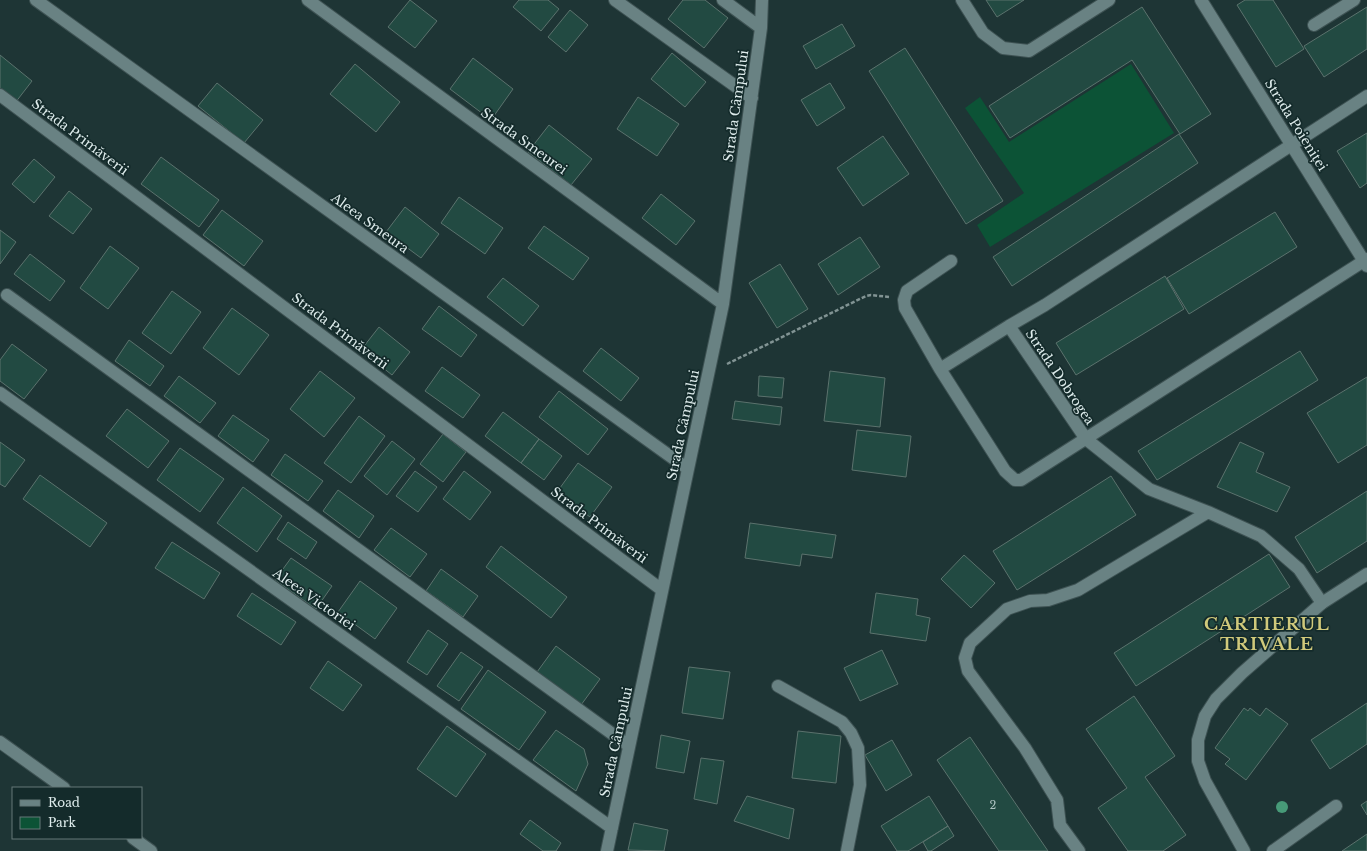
<svg xmlns="http://www.w3.org/2000/svg" width="1367" height="851" viewBox="0 0 1367 851" font-family="'Libre Baskerville',serif">
	<style>
		.green { fill: #0c5336 }
		.building { fill: #224a42; stroke: #5b726d }
		.lines { fill: none; stroke-linecap: round; stroke-linejoin: round }
		.lane-casing { stroke: #3e5253; stroke-width: 14 }
		.street-casing { stroke: #3e5253; stroke-width: 14 }
		.path { stroke: #819393; stroke-width: 2.5; stroke-dasharray: 4 2; stroke-linecap: butt }
		.lane { stroke: #698283; stroke-width: 12 }
		.street { stroke: #698283; stroke-width: 12 }
		.tree { fill: #479a78 }
		.labels { text-anchor: middle; dominant-baseline: central; stroke-width: 3.5; stroke-linejoin: round; paint-order: stroke }
		.number-label { font-size: 11px; fill: #aec3c1 }
		.street-label { font-size: 13px; fill: #ddebeb; stroke: #142b2b }
		.district-label { font-size: 17px; font-weight: bold; letter-spacing: 1px; fill: #d0c97b; stroke: #142b2b }
	</style>
	<rect width="100%" height="100%" fill="#1e3535"/>
	<!-- green -->
	<path class="green" d="M1131 64 1174 133 990 247 977 225 1024 193 965 108 980 97 1009 142Z"/>
	<!-- building -->
	<path class="building" d="M410 0 437 21 415 48 388 27Z
		M519 0H548L559 9 541 31 513 7Z
		M683 0H705L728 18 704 48 668 19Z
		M986 0H1024L997 17Z
		M1245 0H1273L1304 49 1276 67 1237 5Z
		M1142 7 1211 114 1180 134 1132 60 1010 138 989 106Z
		M1367 7V49L1324 77 1304 46Z
		M570 10 588 25 566 52 548 37Z
		M842 24 855 46 816 69 803 46Z
		M905 48 1003 201 966 224 869 71Z
		M672 53 706 82 685 107 651 79Z
		M0 55 32 81 15 103 0 90Z
		M473 58 513 89 491 120 450 89Z
		M355 64 400 102 376 132 330 94Z
		M217 83 263 120 244 143 198 106Z
		M830 83 845 108 817 126 801 100Z
		M638 97 679 124 657 156 617 129Z
		M549 125 592 159 571 185 528 152Z
		M1367 133V183L1360 188 1337 151Z
		M1179 134 1198 163 1012 286 993 257Z
		M883 136 909 174 863 206 837 168Z
		M161 157 219 200 199 227 141 184Z
		M34 159 55 177 34 203 12 184Z
		M69 191 92 209 73 234 49 216Z
		M661 194 695 221 676 245 642 218Z
		M459 197 503 228 485 254 441 223Z
		M405 207 439 234 421 258 386 232Z
		M222 210 263 241 244 266 203 235Z
		M1275 212 1297 247 1189 314 1167 278Z
		M544 226 589 258 573 280 528 248Z
		M0 230 16 242 0 264Z
		M860 237 880 267 838 295 818 264Z
		M110 246 139 268 108 309 80 288Z
		M30 254 65 281 50 301 14 274Z
		M780 264 808 309 777 328 749 283Z
		M1165 276 1184 309 1076 375 1056 343Z
		M503 278 539 306 523 326 487 297Z
		M172 291 201 312 171 354 142 333Z
		M439 306 477 335 461 357 422 329Z
		M232 308 269 335 239 375 203 348Z
		M379 327 410 352 392 375 361 350Z
		M129 340 164 366 150 386 115 361Z
		M12 344 47 370 24 399 0 381V360Z
		M601 348 639 378 621 401 583 371Z
		M1300 351 1318 380 1157 480 1138 451Z
		M442 367 480 395 463 418 425 391Z
		M320 371 355 398 324 437 290 409Z
		M830 371 885 378 880 427 824 421Z
		M179 376 216 403 200 423 164 396Z
		M759 376 784 378 782 398 758 396Z
		M1367 377V445L1338 463 1307 413Z
		M559 391 608 429 588 455 539 417Z
		M735 401 782 407 780 425 732 419Z
		M127 409 169 441 148 468 106 436Z
		M503 412 539 439 521 463 485 436Z
		M233 415 269 440 253 462 218 436Z
		M359 416 385 436 351 483 324 463Z
		M857 430 911 436 906 477 852 470Z
		M443 434 466 452 443 482 420 464Z
		M539 439 562 456 544 480 521 463Z
		M392 441 415 459 387 495 364 476Z
		M0 442 25 460 5 487 0 484Z
		M1240 442 1264 453 1256 472 1290 487 1277 512 1217 487Z
		M180 448 224 479 200 512 157 480Z
		M285 454 323 481 308 501 271 475Z
		M578 463 612 487 590 517 557 492Z
		M415 471 437 487 418 512 396 496Z
		M464 471 491 492 470 520 443 499Z
		M40 475 107 523 90 547 23 499Z
		M1111 476 1136 515 1017 590 993 551Z
		M243 487 282 516 257 552 217 523Z
		M338 490 374 516 359 538 323 511Z
		M1367 491V541L1317 573 1295 537Z
		M288 522 317 542 306 559 277 539Z
		M750 523 836 535 832 558 802 554 800 566 745 558Z
		M391 528 427 554 410 577 374 550Z
		M172 542 220 573 204 599 155 568Z
		M501 546 567 597 551 618 486 567Z
		M1269 554 1290 587 1136 686 1114 653Z
		M964 555 995 583 971 608 941 579Z
		M291 558 332 586 316 609 275 580Z
		M441 569 478 596 463 617 426 591Z
		M360 581 397 608 375 639 338 612Z
		M252 593 296 622 281 645 237 616Z
		M876 593 918 599 916 615 930 618 926 641 870 633Z
		M428 630 448 644 427 675 407 662Z
		M556 646 600 679 581 705 537 672Z
		M882 650 898 684 860 701 844 668Z
		M461 652 483 667 459 701 437 686Z
		M328 661 362 685 343 711 310 688Z
		M689 667 730 672 723 719 682 713Z
		M488 670 546 712 519 750 461 709Z
		M1134 696 1175 756 1145 777 1186 835 1163 851H1128L1098 808 1127 788 1086 729Z
		M1367 703V744L1330 769 1311 740Z
		M1244 708 1248 711 1250 708 1260 716 1266 708 1288 724 1246 780 1225 764 1230 759 1215 748Z
		M447 726 486 754 456 797 417 769Z
		M556 730 584 749 588 764 576 791 533 760Z
		M798 731 841 736 836 783 792 778Z
		M661 735 690 741 684 773 656 768Z
		M970 737 1048 851H999L937 760Z
		M892 740 912 775 886 791 865 755Z
		M701 758 724 761 717 804 694 799Z
		M747 796 794 809 789 839 734 821Z
		M929 796 948 826 908 851H897L881 826Z
		M1367 801V815L1361 805Z
		M530 820 561 843 556 851H543L520 834Z
		M634 823 668 830 664 851 628 850Z
		M948 826 954 836 931 851H928L923 842Z
		M1367 834V851H1342Z"/>
	<g class="lines">
		<!-- lane casing -->
		<g class="lane-casing">
			<path id="lane" d="M1314 25 1354 0
				M951 261 907 291 904 300 905 308 940 369 1005 471 1015 480H1021L1367 259
				M940 369 1009 326
				M1322 603 1299 569 1261 536 1208 512 1149 489 1086 439 1009 326 1045 305 1367 96
				M778 686 842 722 851 733 858 748 860 785 847 851
				M1079 851 1060 825 1057 800 1025 748 968 671 965 658 970 643 1007 609 1030 601 1048 600 1078 590 1208 512
				M1273 851 1336 806"/>
		</g>
		<!-- street casing -->
		<g class="street-casing">
			<path id="street" d="M36 0 688 469
				M308 0 723 304
				M615 0 752 98
				M723 0 761 28
				M962 0 983 33 1003 48 1029 51 1109 0
				M1201 0 1367 266
				M0 95 662 590
				M7 295 629 746
				M0 393 612 828
				M0 742 64 788
				M133 838 151 851
				M607 851 723 304 761 28 762 0
				M1244 851 1205 781 1198 761V740L1205 716 1216 699 1242 673 1322 603 1367 574"/>
		</g>
		<!-- path -->
		<path class="path" d="M727 364 866 296 871 295 889 297"/>
		<!-- lane -->
		<use href="#lane" class="lane"/>
		<!-- street -->
		<use href="#street" class="street"/>
	</g>
	<!-- trees -->
	<circle class="tree" cx="1282" cy="807" r="6"/>
	<g class="labels">
		<!-- number labels -->
		<g class="number-label">
			<text x="993" y="805">2</text>
		</g>
		<!-- street labels -->
		<g class="street-label">
			<text transform="translate(736 106) rotate(-82)">Strada Câmpului</text>
			<text transform="translate(1296 125) rotate(58)">Strada Poieniței</text>
			<text transform="translate(80 137) rotate(37)">Strada Primăverii</text>
			<text transform="translate(524 141) rotate(36)">Strada Smeurei</text>
			<text transform="translate(370 223) rotate(36)">Aleea Smeura</text>
			<text transform="translate(340 331) rotate(37)">Strada Primăverii</text>
			<text transform="translate(1060 377) rotate(56)">Strada Dobrogea</text>
			<text transform="translate(683 425) rotate(-78)">Strada Câmpului</text>
			<text transform="translate(599 525) rotate(37)">Strada Primăverii</text>
			<text transform="translate(314 599) rotate(35)">Aleea Victoriei</text>
			<text transform="translate(616 742) rotate(-78)">Strada Câmpului</text>
		</g>
		<!-- district labels -->
		<g class="district-label">
			<text x="1267" y="624">CARTIERUL<tspan x="1267" dy="20">TRIVALE</tspan></text>
		</g>
	</g>
	<!-- legend -->
	<rect x="12" y="787" width="130" height="52" fill="#142b2b" stroke="#647878"/>
	<rect x="20" y="800" width="20" height="6" fill="#698283" stroke="#647878"/>
	<text x="48" y="807" font-size="12" fill="#ddebeb">Road</text>
	<rect x="20" y="817" width="20" height="12" fill="#0c5336" stroke="#647878"/>
	<text x="48" y="827" font-size="12" fill="#ddebeb">Park</text>
</svg>
